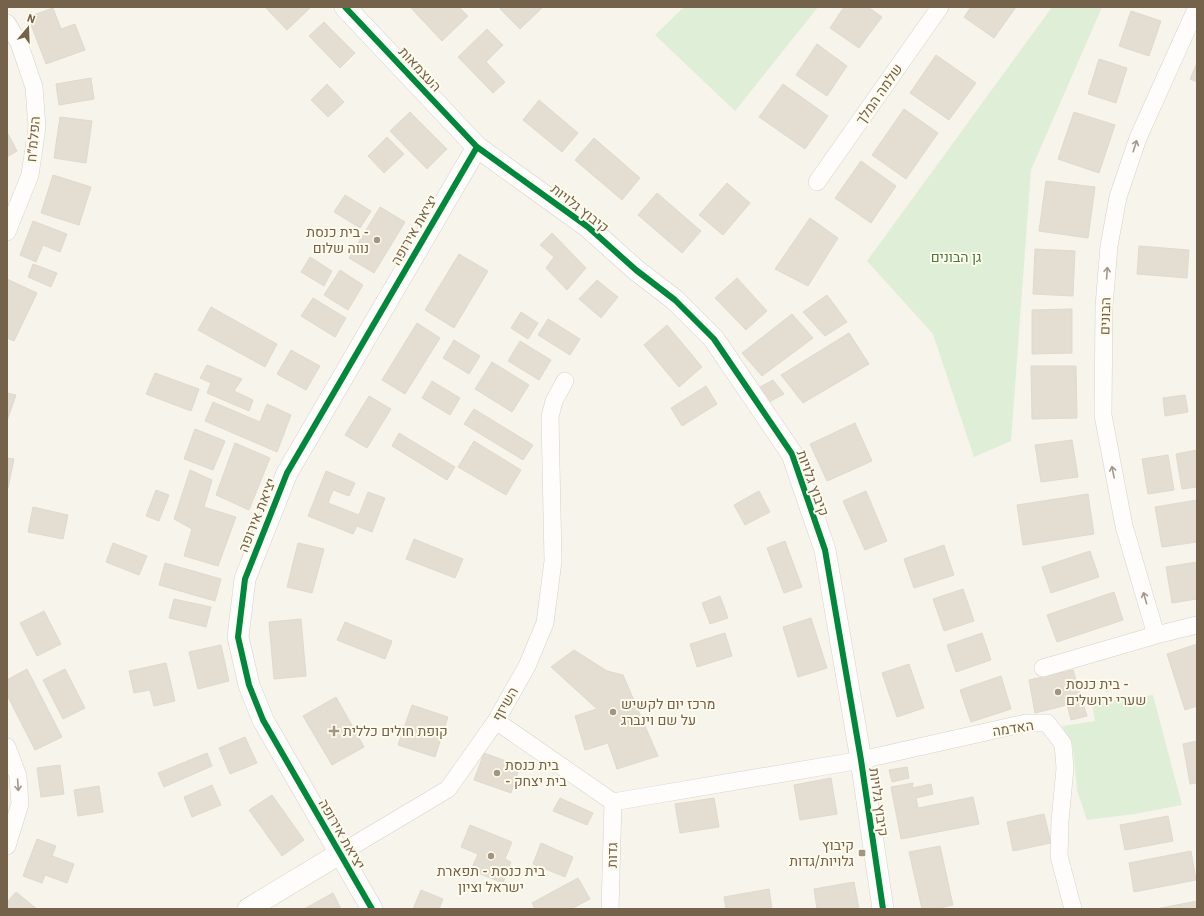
<svg xmlns="http://www.w3.org/2000/svg" width="1204" height="916" viewBox="0 0 1204 916" font-family="'IBM Plex Sans',Heebo,sans-serif">
	<style>
		.green { fill: #dfeed6 }
		.building { fill: #e4ddd2; stroke: #e0d9cd }
		.lines { fill: none; stroke-linecap: round; stroke-linejoin: round }
		.minor-casing { stroke: #d6d1c9; stroke-width: 18 }
		.tertiary-casing { stroke: #d6d1c9; stroke-width: 22 }
		.minor { stroke: #fefdfc; stroke-width: 17 }
		.tertiary { stroke: #fefdfc; stroke-width: 21 }
		.cycleway-casing { stroke: #fffbec; stroke-width: 8 }
		.cycleway { stroke: #00873e; stroke-width: 6 }
		.oneway { stroke: #a59889 }
		.poi-dot { fill: #a29583; stroke: #fffbec; stroke-width: 1.5 }
		.labels { text-anchor: middle; dominant-baseline: central; stroke-width: 4; stroke-linejoin: round; paint-order: stroke }
		.street-label { font-size: 14px; fill: #75624b; stroke: #fffbec }
		.poi-label { font-size: 14px; fill: #75624b; stroke: #fffbec; text-anchor: start }
		.park-label { font-size: 14px; fill: #497b42; stroke: #fffbec }
	</style>
	<rect width="100%" height="100%" fill="#f7f4eb"/>
	<!-- green -->
	<path class="green" d="M684 7H818L735 111 655 35Z
		M1052 7H1102L1031 170 1011 441 974 457 933 334 867 261Z
		M1153 695 1182 805 1134 814 1087 820 1077 790 1073 747 1062 726 1095 721 1092 704Z"/>
	<!-- building -->
	<path class="building" d="M265 7H308L310 8 287 30Z
		M410 7H459L468 16 442 41Z
		M502 7H543L520 29 500 9Z
		M844 7H868L882 17 859 48 830 28Z
		M971 7H1016L994 38 964 17Z
		M53 8 61 29 75 24 85 50 46 64 28 17Z
		M1131 11 1161 21 1149 56 1119 46Z
		M324 22 355 53 340 68 309 36Z
		M487 29 503 45 486 62 505 82 493 93 458 57Z
		M817 44 847 66 827 96 796 75Z
		M936 55 976 83 949 120 910 93Z
		M1099 59 1127 68 1116 103 1088 94Z
		M1197 63V82L1190 79Z
		M91 78 94 99 59 105 56 84Z
		M327 84 344 102 328 117 311 100Z
		M783 84 828 116 805 149 759 117Z
		M539 100 578 133 562 152 523 120Z
		M904 109 938 133 906 179 872 155Z
		M410 112 447 149 427 169 390 131Z
		M1074 112 1115 125 1099 173 1058 159Z
		M60 117 92 121 86 163 54 158Z
		M7 132 17 151 7 157Z
		M387 137 404 154 384 173 368 156Z
		M594 138 640 178 622 200 575 160Z
		M861 161 896 186 871 223 835 198Z
		M53 175 91 187 79 225 41 213Z
		M1046 181 1095 187 1088 238 1039 231Z
		M727 183 750 203 723 235 699 215Z
		M657 193 701 231 682 253 638 215Z
		M345 195 371 211 360 228 334 212Z
		M380 207 405 222 374 273 349 258Z
		M810 218 838 238 808 286 775 269Z
		M33 221 67 234 60 252 43 245 36 262 20 255Z
		M552 233 586 268 567 290 546 268 554 257 540 245Z
		M1139 246 1189 250 1187 278 1137 274Z
		M1035 249 1075 251 1073 296 1033 294Z
		M459 254 488 271 454 328 425 310Z
		M310 257 332 271 324 286 301 272Z
		M33 264 57 273 51 287 28 277Z
		M340 270 363 285 348 310 324 295Z
		M737 278 767 311 746 330 715 298Z
		M7 279 37 293 14 341 7 338Z
		M597 280 618 297 601 318 579 299Z
		M827 295 847 322 825 336 803 312Z
		M313 298 346 318 335 337 301 316Z
		M211 307 277 344 265 367 198 330Z
		M1072 309V353L1032 354V310Z
		M521 312 538 323 528 339 511 328Z
		M792 314 813 338 762 376 742 353Z
		M548 319 580 339 570 355 538 335Z
		M417 323 440 338 405 394 382 380Z
		M667 325 702 367 679 387 644 345Z
		M849 333 869 364 803 403 781 375Z
		M454 340 480 356 469 374 443 358Z
		M520 341 551 360 539 380 508 361Z
		M291 350 320 366 306 390 277 374Z
		M492 362 529 385 512 412 475 389Z
		M207 365 242 379 234 391 253 400 249 411 207 393 211 383 200 378Z
		M1031 366H1076L1077 418 1032 419Z
		M155 373 199 389 191 411 146 394Z
		M773 380 784 394 769 402 758 388Z
		M432 381 460 398 450 415 422 398Z
		M706 386 717 404 682 426 671 408Z
		M7 393 16 395 7 421Z
		M1185 395 1188 412 1165 416 1163 398Z
		M369 396 391 409 367 448 345 435Z
		M213 402 260 422 267 404 291 415 277 452 205 421Z
		M474 409 533 445 523 460 464 424Z
		M855 423 872 461 827 481 810 444Z
		M195 429 225 441 213 470 184 459Z
		M399 433 455 467 447 480 392 446Z
		M1072 440 1078 477 1041 482 1035 445Z
		M474 441 521 470 506 495 458 467Z
		M235 443 270 458 249 510 216 495Z
		M1197 450V487L1182 489 1176 454Z
		M1168 455 1174 490 1148 494 1142 459Z
		M7 458 14 459 8 488H7Z
		M190 470 212 480 204 507 236 517 218 566 184 556 192 529 174 519Z
		M326 471 355 483 349 496 333 490 328 503 359 515 368 492 385 498 372 532 357 526 353 534 308 516Z
		M156 490 169 495 159 521 146 516Z
		M759 491 770 512 745 525 734 505Z
		M866 491 887 541 865 550 843 501Z
		M1088 494 1094 534 1023 545 1017 505Z
		M1197 500V542L1162 547 1155 507Z
		M33 507 68 515 63 539 28 532Z
		M414 539 463 559 455 578 406 559Z
		M785 541 802 587 784 593 767 548Z
		M113 543 147 556 139 575 106 562Z
		M298 543 324 549 312 593 287 587Z
		M944 545 954 575 914 588 904 559Z
		M1090 551 1099 577 1051 593 1042 567Z
		M1197 562V599L1172 603 1166 567Z
		M165 563 221 579 215 601 159 585Z
		M963 589 974 621 944 631 933 599Z
		M1114 592 1123 620 1057 642 1047 615Z
		M720 596 728 618 710 624 702 603Z
		M174 599 211 607 206 627 169 618Z
		M44 611 61 644 37 656 20 623Z
		M811 618 827 668 798 677 783 627Z
		M301 619 306 676 274 679 269 622Z
		M345 622 392 641 385 659 337 640Z
		M725 633 732 656 697 667 690 644Z
		M982 633 991 660 956 672 947 645Z
		M1197 644V706L1185 710 1167 654Z
		M221 645 229 681 198 689 189 652Z
		M574 650 607 671 623 675 658 756 617 769 608 743 585 750 575 716 597 709 551 667Z
		M166 663 175 701 154 706 150 690 134 693 129 671Z
		M909 664 924 708 897 717 882 673Z
		M27 669 62 737 35 750 7 695V680Z
		M65 669 85 708 63 719 43 680Z
		M1073 670 1087 716 1071 720 1067 705 1035 713 1029 680Z
		M1001 676 1011 709 971 722 960 690Z
		M336 697 364 747 332 765 303 716Z
		M412 705 448 717 435 757 398 745Z
		M245 737 257 763 230 774 219 748Z
		M1197 741V783L1190 784 1183 744Z
		M207 753 212 766 164 787 158 773Z
		M484 753 520 766 511 793 474 780Z
		M60 765 64 794 41 797 37 768Z
		M907 767 909 778 892 782 889 770Z
		M831 778 837 814 800 820 794 785Z
		M913 783 912 788 931 784 933 794 916 798 918 808 973 797 979 824 901 839 891 787Z
		M212 785 221 805 192 817 184 797Z
		M99 786 103 812 78 816 74 790Z
		M272 795 304 840 282 856 249 810Z
		M560 798 593 813 587 825 553 811Z
		M714 798 719 827 680 833 675 804Z
		M1044 814 1051 843 1013 851 1007 822Z
		M1168 816 1173 841 1125 850 1120 825Z
		M470 825 512 842 505 859 511 862 503 883 471 870 478 854 461 847Z
		M37 839 56 846 52 856 74 864 67 883 45 875 42 883 23 876Z
		M541 843 573 857 565 877 533 864Z
		M940 846 953 905 936 909H922L909 852Z
		M1191 851 1196 880 1134 892 1129 863Z
		M578 878 590 899 571 909H535L532 903Z
		M854 882 859 909H817L814 889Z
		M769 889 772 909H726L724 897Z
		M421 890 443 899 439 909H413Z
		M16 892 37 909H7V902Z
		M333 893 341 909H304Z
		M1197 901V909H1156Z"/>
	<g class="lines">
		<!-- minor casing -->
		<g class="minor-casing">
			<path id="minor" d="M7 23 19 43 34 87 37 127 30 175 7 232
				M817 182 940 7
				M1156 635 1124 526 1103 415 1104 306 1109 246 1118 197 1138 138 1197 7
				M1043 668 1156 635 1197 625
				M496 721 613 802 861 760 1026 723H1047L1063 744 1065 768 1060 821 1059 856 1073 909
				M7 747 18 776 20 804 7 846
				M339 854 448 789 496 721 527 666 545 623 553 561 550 417 554 401 565 381
				M610 909 613 802"/>
		</g>
		<!-- tertiary casing -->
		<g class="tertiary-casing">
			<path id="tertiary" d="M345 7 477 147 588 227 636 270 675 300 714 339 792 454 825 550 861 760 883 909
				M248 909 339 854
				M372 909 263 720 249 685 238 637 245 579 287 473 477 147"/>
		</g>
		<!-- minor -->
		<use href="#minor" class="minor"/>
		<!-- tertiary -->
		<use href="#tertiary" class="tertiary"/>
		<!-- cycleway casing -->
		<g class="cycleway-casing">
			<path id="cycleway" d="M345 7 477 147 588 227 636 270 675 300 714 339 792 454 825 550 861 760 883 909
				M372 909 263 720 249 685 238 637 245 579 287 473 477 147"/>
		</g>
		<!-- cycleway -->
		<use href="#cycleway" class="cycleway"/>
	</g>
	<!-- one-way arrows -->
	<defs><path id="oneway-shaft" d="M-6 0H5M1.5-3L5.5 0L1.5 3" fill="none" stroke-width="1.6" stroke-linecap="round" stroke-linejoin="round"/></defs>
	<g class="oneway">
		<use href="#oneway-shaft" transform="translate(1135 146) rotate(-72)"/>
		<use href="#oneway-shaft" transform="translate(1107 273) rotate(-86)"/>
		<use href="#oneway-shaft" transform="translate(1113 472) rotate(-101)"/>
		<use href="#oneway-shaft" transform="translate(1145 598) rotate(-106)"/>
		<use href="#oneway-shaft" transform="translate(18 785) rotate(86)"/>
	</g>
	<!-- markers -->
	<g class="poi-dot">
		<circle cx="377" cy="240" r="4"/>
		<circle cx="1058" cy="692" r="4"/>
		<circle cx="613" cy="712" r="4"/>
		<path d="M332 725h4v4h4v4h-4v4h-4v-4h-4v-4h4z"/>
		<circle cx="497" cy="773" r="4"/>
		<rect x="858" y="849" width="8" height="8" rx="2"/>
		<circle cx="491" cy="856" r="4"/>
	</g>
	<g class="labels">
		<!-- street labels -->
		<g class="street-label">
			<text transform="translate(420 69) rotate(47)">העצמאות</text>
			<text transform="translate(879 94) rotate(-55)">שלמה המלך</text>
			<text transform="translate(33 139) rotate(-85)">הפלמ״ח</text>
			<text transform="translate(580 208) rotate(38)">קיבוץ גלויות</text>
			<text transform="translate(414 230) rotate(-60)">יציאת אירופה</text>
			<text transform="translate(1105 316) rotate(-88)">הבונים</text>
			<text transform="translate(813 483) rotate(70)">קיבוץ גלויות</text>
			<text transform="translate(257 515) rotate(-68)">יציאת אירופה</text>
			<text transform="translate(505 704) rotate(-60)">השיזף</text>
			<text transform="translate(1013 728) rotate(-9)">האדמה</text>
			<text transform="translate(879 802) rotate(82)">קיבוץ גלויות</text>
			<text transform="translate(342 834) rotate(60)">יציאת אירופה</text>
			<text transform="translate(612 855) rotate(-89)">גדות</text>
		</g>
		<!-- poi labels -->
		<g class="poi-label">
			<text x="369" y="232" text-anchor="end">בית כנסת -<tspan x="369" dy="16">נווה שלום</tspan></text>
			<text x="1066" y="684">בית כנסת -<tspan x="1066" dy="16">שערי ירושלים</tspan></text>
			<text x="621" y="704">מרכז יום לקשיש<tspan x="621" dy="16">על שם וינברג</tspan></text>
			<text x="343" y="731">קופת חולים כללית</text>
			<text x="505" y="765">בית כנסת<tspan x="505" dy="16">- בית יצחק</tspan></text>
			<text x="854" y="845" text-anchor="end">קיבוץ<tspan x="854" dy="16">גלויות/גדות</tspan></text>
			<text x="491" y="871" text-anchor="middle">בית כנסת - תפארת<tspan x="491" dy="16">ישראל וציון</tspan></text>
		</g>
		<!-- park labels -->
		<g class="park-label">
			<text x="956" y="257">גן הבונים</text>
		</g>
	</g>
	<!-- border -->
	<rect width="1204" height="916" fill="none" stroke="#75624b" stroke-width="16"/>
	<!-- north arrow -->
	<g transform="translate(28 28) rotate(19)" stroke="#fffbec" stroke-width="3" paint-order="stroke">
	<path d="M0-3L7 15L0 10L-7 15Z" fill="#75624b"/>
	<text y="-6" font-size="11" font-weight="bold" text-anchor="middle" fill="#75624b">N</text>
	</g>
</svg>
